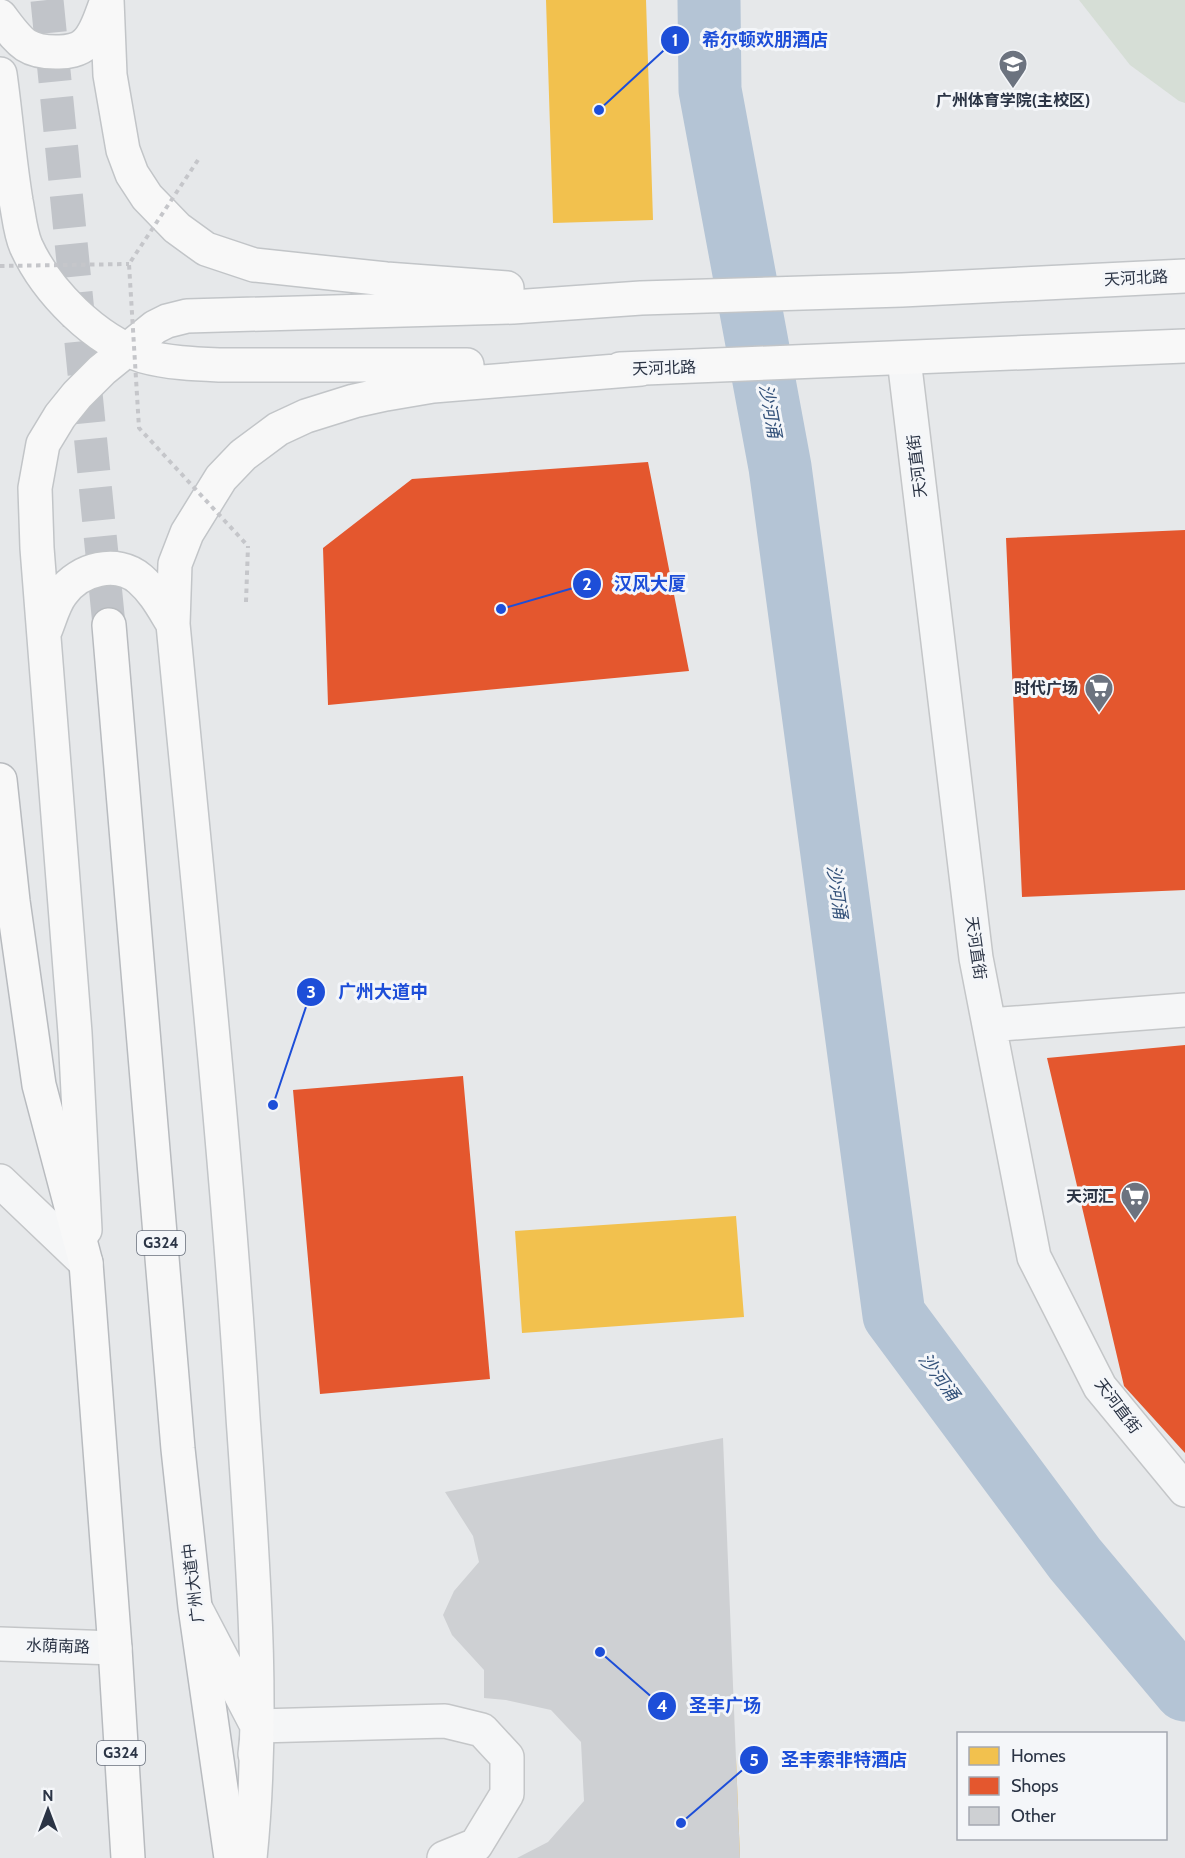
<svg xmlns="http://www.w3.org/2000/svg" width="1185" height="1858" viewBox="0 0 1185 1858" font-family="Cabin,'Noto Sans SC',sans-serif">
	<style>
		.green { fill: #d6ded6 }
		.homes { fill: #f2c14e }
		.shops { fill: #e4572e }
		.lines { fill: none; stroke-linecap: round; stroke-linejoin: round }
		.river { stroke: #b4c4d5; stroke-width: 63 }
		.building { fill: #ced0d3 }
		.highway-tunnel { stroke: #c1c4c9; stroke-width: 33; stroke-dasharray: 33 16; stroke-linecap: butt }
		.minor-casing { stroke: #c4c6c8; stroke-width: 36 }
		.major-casing { stroke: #c2c5c8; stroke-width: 36 }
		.highway-casing { stroke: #b8bbbf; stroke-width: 36 }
		.path { stroke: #c5c6ca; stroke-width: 4; stroke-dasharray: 4.5 4.5; stroke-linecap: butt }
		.minor { stroke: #f5f6f7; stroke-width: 33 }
		.major { stroke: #f8f8f8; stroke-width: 33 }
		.highway { stroke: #f8f8f8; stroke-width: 33 }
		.path-bridge { stroke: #c5c6ca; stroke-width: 4; stroke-dasharray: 4.5 4.5; stroke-linecap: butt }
		.labels { text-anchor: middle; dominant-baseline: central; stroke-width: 6; stroke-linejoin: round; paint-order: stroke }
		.shield { fill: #f4f6f9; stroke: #676e7b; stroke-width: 1.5 }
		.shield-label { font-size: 15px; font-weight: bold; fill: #2b3445 }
		.poi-label { font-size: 16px; font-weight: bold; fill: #2b3445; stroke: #f4f6f9; text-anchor: end }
		.street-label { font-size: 16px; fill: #2b3445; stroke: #f4f6f9 }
		.water-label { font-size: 18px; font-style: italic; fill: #34527a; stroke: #f4f6f9 }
		.leader { fill: none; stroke: #1d4ed8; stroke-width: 2 }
		.callout-dot { fill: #1d4ed8; stroke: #f4f6f9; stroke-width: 2 }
		.mark-label { font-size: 18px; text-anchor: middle; font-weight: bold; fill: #fff }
		.callout-label { font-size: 18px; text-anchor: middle; font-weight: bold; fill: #1d4ed8; stroke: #f4f6f9; stroke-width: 6; stroke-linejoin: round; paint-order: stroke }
	</style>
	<rect width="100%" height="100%" fill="#e6e8ea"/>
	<!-- green -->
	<path class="green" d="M1079 0H1185V103L1179 101 1130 65Z"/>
	<!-- homes -->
	<path class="homes" d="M546 0H646L653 220 553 223Z
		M443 1090 468 1358 351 1369 343 1285 395 1280 389 1216 330 1221 319 1101Z
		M736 1216 744 1317 522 1333 515 1231Z
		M674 1744 704 1745 724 1751 736 1759 740 1858H624L622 1789 626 1773 636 1759Z"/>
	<!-- shops -->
	<path class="shops" d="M648 462 689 671 328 705 323 548 412 479Z
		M1185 530V890L1022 897 1006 538Z
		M1185 1045V1453L1124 1386 1047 1058Z
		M463 1076 490 1379 320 1394 293 1090Z
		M656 1523 690 1533 715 1553 721 1632 716 1653 697 1667 611 1681 543 1679 491 1660 463 1638 453 1615 461 1593 474 1574 497 1556 537 1538 588 1529Z"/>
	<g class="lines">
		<!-- river -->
		<path class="river" d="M709 0 710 90 780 467 894 1315 1075 1559 1185 1690"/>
	</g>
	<!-- building -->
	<path class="building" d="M723 1438 740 1858H517L548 1842 584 1801 581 1742 551 1710 506 1700 484 1698V1670L452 1635 443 1615 454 1591 479 1562 473 1536 445 1492Z"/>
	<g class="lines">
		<!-- highway-tunnel -->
		<path class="highway-tunnel" d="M47 0 109 625"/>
		<!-- minor casing -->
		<g class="minor-casing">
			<path id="minor" d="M904 359 976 958 1034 1257 1100 1387 1185 1490
				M989 1025 1185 1010
				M0 1181 86 1263
				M0 1644 115 1648
				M255 1754 258 1726 445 1721 482 1730 507 1757V1794L476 1845 444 1858"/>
		</g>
		<!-- major casing -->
		<g class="major-casing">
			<path id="major" d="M107 0 110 75 123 150 132 174 147 197 177 228 206 249 254 265 386 279 507 288
				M0 16C19 41 25 53 59 52 67 52 79 50 85 44 96 35 101 16 106 3
				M0 74C6 116 9 159 16 201 19 216 20 232 26 246 47 292 95 340 143 356 168 363 195 364 220 365H467
				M620 369 1185 346
				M45 631C50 619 54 603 62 593 79 569 117 559 140 579 155 592 163 608 173 624
				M85 1230 75 1033 37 548 35 488 43 444 60 416 77 395 102 370 155 327 167 321 187 316 513 307 641 298 902 290 1185 276
				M197 1611 255 1722
				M250 1858C265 1711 253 1564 243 1417 227 1152 198 888 173 624L175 564 187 533 221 478 243 455 278 429 306 416 354 401 386 394 433 386 641 369"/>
		</g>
		<!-- highway casing -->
		<g class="highway-casing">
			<path id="highway" d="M109 625 178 1449 195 1607 231 1858
				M0 780 13 901 39 1085 86 1263 115 1648 128 1858"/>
		</g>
		<!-- path -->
		<path class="path" d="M246 602 248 546"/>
		<!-- minor -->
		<use href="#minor" class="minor"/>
		<!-- major -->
		<use href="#major" class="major"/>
		<!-- highway -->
		<use href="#highway" class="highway"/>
		<!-- path-bridge -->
		<path class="path-bridge" d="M198 160 129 264 139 428 248 546
			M0 266 129 264"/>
	</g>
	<!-- icons -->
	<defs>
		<g id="university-pin" transform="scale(1.5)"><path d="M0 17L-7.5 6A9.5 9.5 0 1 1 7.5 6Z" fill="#6c737f" stroke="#f4f6f9"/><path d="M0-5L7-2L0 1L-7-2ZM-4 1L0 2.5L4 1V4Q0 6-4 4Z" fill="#fff"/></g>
		<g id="supermarket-pin" transform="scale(1.5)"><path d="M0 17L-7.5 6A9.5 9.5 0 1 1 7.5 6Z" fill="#6c737f" stroke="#f4f6f9"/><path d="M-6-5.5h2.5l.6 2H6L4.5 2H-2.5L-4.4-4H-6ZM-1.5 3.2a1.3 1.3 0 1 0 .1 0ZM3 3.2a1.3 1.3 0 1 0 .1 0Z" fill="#fff"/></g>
	</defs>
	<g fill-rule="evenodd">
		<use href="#university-pin" x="1013" y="64"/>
		<use href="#supermarket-pin" x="1099" y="688"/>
		<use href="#supermarket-pin" x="1135" y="1196"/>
	</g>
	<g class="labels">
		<!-- shield labels -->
		<g class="shield">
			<rect x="137" y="1231" width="48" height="24" rx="4.5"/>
			<rect x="97" y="1741" width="48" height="24" rx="4.5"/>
		</g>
		<g class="shield-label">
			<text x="161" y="1243">G324</text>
			<text x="121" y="1753">G324</text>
		</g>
		<!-- poi labels -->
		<g class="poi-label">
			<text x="1013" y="100" text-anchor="middle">广州体育学院(主校区)</text>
			<text x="1078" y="688">时代广场</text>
			<text x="1114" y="1196">天河汇</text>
		</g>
		<!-- street labels -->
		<g class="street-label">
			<text transform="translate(1136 278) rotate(-3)">天河北路</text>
			<text transform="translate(664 368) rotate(-2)">天河北路</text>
			<text transform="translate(917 466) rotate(-97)">天河直街</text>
			<text transform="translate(976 948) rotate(82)">天河直街</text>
			<text transform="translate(1118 1406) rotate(53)">天河直街</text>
			<text transform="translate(193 1583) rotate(-97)">广州大道中</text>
			<text transform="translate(58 1646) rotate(2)">水荫南路</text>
		</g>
		<!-- water labels -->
		<g class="water-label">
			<text transform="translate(770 411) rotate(80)">沙河涌</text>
			<text transform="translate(837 892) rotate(82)">沙河涌</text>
			<text transform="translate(939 1377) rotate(53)">沙河涌</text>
		</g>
	</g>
	<!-- callouts -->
	<path class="leader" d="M599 110L675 40M501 609L587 584M273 1105L311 992M600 1652L662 1706M681 1823L754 1760"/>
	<g class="callout-dot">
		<circle cx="599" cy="110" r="6"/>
		<circle cx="501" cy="609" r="6"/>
		<circle cx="273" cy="1105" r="6"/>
		<circle cx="600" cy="1652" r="6"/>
		<circle cx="681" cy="1823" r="6"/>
		<circle cx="675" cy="40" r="15"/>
		<circle cx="587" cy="584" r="15"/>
		<circle cx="311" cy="992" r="15"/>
		<circle cx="662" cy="1706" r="15"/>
		<circle cx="754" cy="1760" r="15"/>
	</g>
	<g class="mark-label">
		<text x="675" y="46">1</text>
		<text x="587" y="590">2</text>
		<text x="311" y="998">3</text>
		<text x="662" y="1712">4</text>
		<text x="754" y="1766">5</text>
	</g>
	<g class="callout-label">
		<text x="765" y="46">希尔顿欢朋酒店</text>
		<text x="650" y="590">汉风大厦</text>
		<text x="383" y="998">广州大道中</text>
		<text x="725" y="1712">圣丰广场</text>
		<text x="844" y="1766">圣丰索非特酒店</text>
	</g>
	<!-- legend -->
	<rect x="957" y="1732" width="210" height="108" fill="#f4f6f9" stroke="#a4a8b1" stroke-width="1.5"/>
	<rect x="969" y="1747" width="30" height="18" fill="#f2c14e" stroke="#a4a8b1" stroke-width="1.5"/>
	<text x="1011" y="1762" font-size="18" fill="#2b3445">Homes</text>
	<rect x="969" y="1777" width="30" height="18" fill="#e4572e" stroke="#a4a8b1" stroke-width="1.5"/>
	<text x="1011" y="1792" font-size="18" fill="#2b3445">Shops</text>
	<rect x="969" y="1807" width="30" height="18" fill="#ced0d3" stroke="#a4a8b1" stroke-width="1.5"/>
	<text x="1011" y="1822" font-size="18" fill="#2b3445">Other</text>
	<!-- north arrow -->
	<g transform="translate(48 1810)" stroke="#f4f6f9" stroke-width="4.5" paint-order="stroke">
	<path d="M0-4.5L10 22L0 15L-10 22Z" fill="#2b3445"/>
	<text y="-9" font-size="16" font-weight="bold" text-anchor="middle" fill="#2b3445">N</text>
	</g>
</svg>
